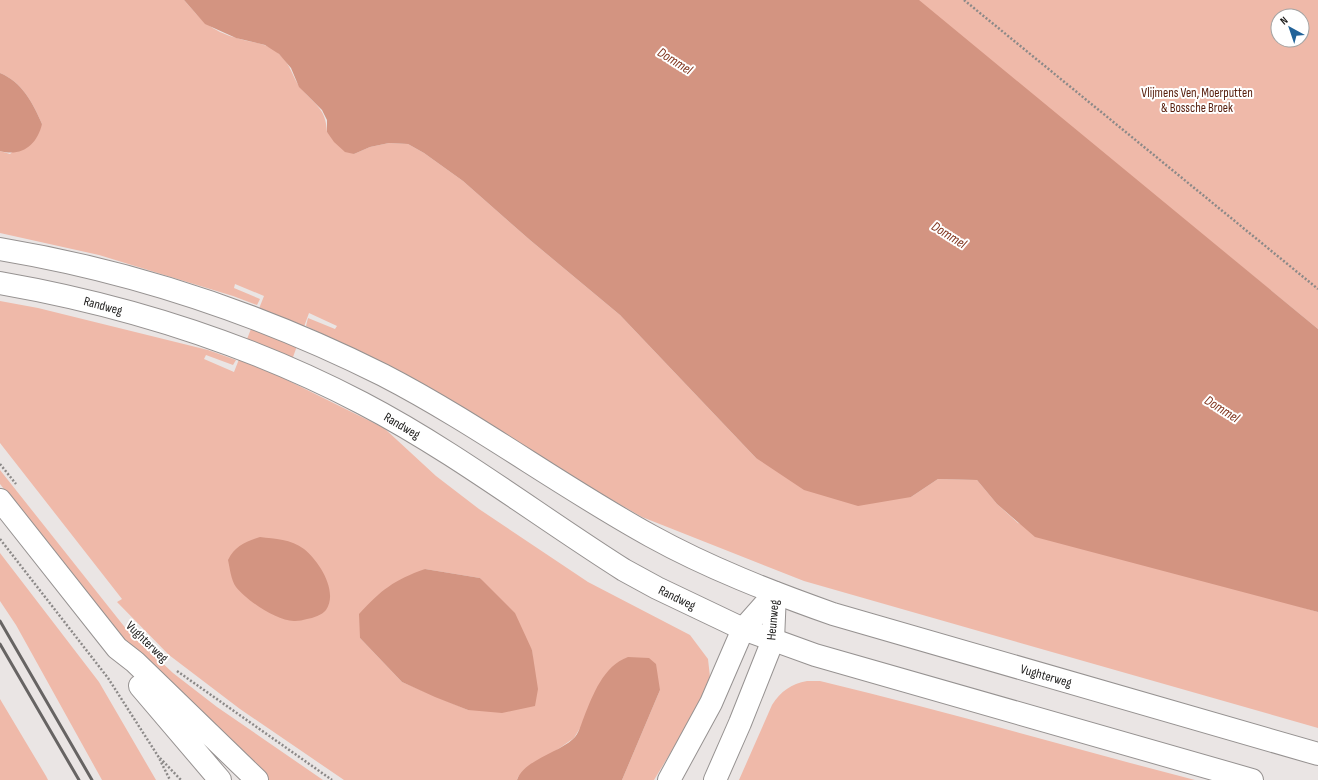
<svg xmlns="http://www.w3.org/2000/svg" width="1318" height="780" viewBox="0 0 1318 780" font-family="'Sofia Sans Condensed',sans-serif">
	<style>
		.green { fill: #efb9a9; fill-rule: evenodd }
		.water { fill: #d39481 }
		.lines { fill: none; stroke-linecap: round; stroke-linejoin: round }
		.secondary-casing { stroke: #969291; stroke-width: 24 }
		.primary-casing { stroke: #969291; stroke-width: 24 }
		.path { stroke: #8c8988; stroke-width: 2.5; stroke-dasharray: 2 2; stroke-linecap: butt }
		.secondary { stroke: #fff; stroke-width: 22 }
		.primary { stroke: #fff; stroke-width: 22 }
		.rail { stroke: #676463; stroke-width: 3 }
		.labels { text-anchor: middle; dominant-baseline: central; stroke-width: 4; stroke-linejoin: round; paint-order: stroke }
		.park-label { font-size: 13px; fill: #571e0c; stroke: #fff }
		.street-label { font-size: 13px; fill: #1c1b1a; stroke: #fff }
		.water-label { font-size: 14px; font-style: italic; fill: #81351e; stroke: #fff }
	</style>
	<rect width="100%" height="100%" fill="#eae5e4"/>
	<!-- green -->
	<path class="green" d="M0 0H184C201 20 211 31 237 38 252 43 268 43 279 54 292 66 292 77 300 87 314 105 326 107 327 132L354 154 370 147 389 143 408 144 424 153 463 181 530 240 620 315 756 458 911 497 938 479 977 480 997 504 1018 523 1318 612V728L804 581 642 517 565 473 395 370 306 326 308 318 335 329 337 326 309 313 285 379 384 428 436 476 479 509 588 582 690 635 708 659 711 686 654 780H622L660 690 580 728 574 738 518 777 517 780H344L240 709 169 655 117 602 122 599 0 443V301L38 308 208 350 236 360 233 365 206 355 204 359 234 372 264 296 235 284 234 288 260 299 257 305 233 296 99 255 0 233V151L10 154 42 124C33 103 22 82 0 73ZM425 569 480 578 532 650 533 666 468 710 402 682 360 638Z
		M915 0H1318V329ZM1278 16H1302V40H1278Z
		M0 470 127 630 173 673 217 707 323 780H266L158 679 111 626 0 484Z
		M0 553 99 682 156 780H102L16 625 0 601Z
		M807 681H820C946 711 1070 748 1195 780H739L772 705C781 691 791 684 807 681Z
		M0 699 46 776 48 780H0Z"/>
	<!-- water -->
	<path class="water" d="M184 0H919L1318 329V612L1035 537 997 504 977 480 938 479 911 497 858 506 804 490 756 458 620 315 530 240 463 181 424 153 408 144 389 143 370 147 354 154 345 152 334 142 327 132V120L322 110 299 87 291 68 279 54 265 45 236 38 205 24Z
		M0 73C22 82 33 103 42 124 37 145 22 157 0 151Z
		M260 537C275 539 291 539 304 549 318 560 339 591 326 610 322 615 313 618 307 619 303 620 299 621 295 621 278 622 246 600 236 587 231 580 230 569 228 560 235 546 245 542 260 537Z
		M425 569 480 578 515 613 532 650 538 689 535 706 502 713 468 710 435 697 402 682 360 638 359 614C381 590 394 580 425 569Z
		M628 657 649 658 656 664 660 690 622 780H517C524 760 558 753 573 739 579 734 581 724 584 717 593 695 603 666 628 657Z"/>
	<g class="lines">
		<!-- secondary casing -->
		<g class="secondary-casing">
			<path id="secondary" d="M0 500 117 648 135 662 257 780
				M140 686 220 780
				M669 780 711 703 743 629 775 593
				M715 780 740 723 773 640 775 593"/>
		</g>
		<!-- primary casing -->
		<g class="primary-casing">
			<path id="primary" d="M0 249C132 271 263 315 383 375 476 423 560 486 651 536 709 568 771 592 833 614L1318 754
				M0 283C126 305 249 344 362 403 454 451 537 515 624 570L657 588 743 629 815 655 1252 780"/>
		</g>
		<!-- path -->
		<path class="path" d="M964 0 1318 289
			M0 464 16 484
			M0 539 108 678 158 756 170 780
			M128 624 143 639
			M177 671 332 780
			M160 758 181 780"/>
		<!-- secondary -->
		<use href="#secondary" class="secondary"/>
		<!-- primary -->
		<use href="#primary" class="primary"/>
		<!-- rail -->
		<path class="rail" d="M0 621 92 780
			M0 644 79 780"/>
	</g>
	<g class="labels">
		<!-- park labels -->
		<g class="park-label">
			<text x="1197" y="93">Vlijmens Ven, Moerputten<tspan x="1197" dy="15">&amp; Bossche Broek</tspan></text>
		</g>
		<!-- street labels -->
		<g class="street-label">
			<text transform="translate(103 306) rotate(15)">Randweg</text>
			<text transform="translate(402 426) rotate(30)">Randweg</text>
			<text transform="translate(677 598) rotate(26)">Randweg</text>
			<text transform="translate(773 620) rotate(-85)">Heunweg</text>
			<text transform="translate(147 642) rotate(44)">Vughterweg</text>
			<text transform="translate(1046 676) rotate(16)">Vughterweg</text>
		</g>
		<!-- water labels -->
		<g class="water-label">
			<text transform="translate(675 61) rotate(32)">Dommel</text>
			<text transform="translate(949 235) rotate(32)">Dommel</text>
			<text transform="translate(1222 409) rotate(32)">Dommel</text>
		</g>
	</g>
	<!-- north arrow -->
	<g transform="translate(1290 28) rotate(320)"><circle r="19" fill="#ffffff" stroke="#a4a4a3"/>
	<path d="M0-3L7 15L0 10L-7 15Z" fill="#216298"/>
	<text y="-6" font-size="11" font-weight="bold" text-anchor="middle" fill="#1c1b1a">N</text>
	</g>
</svg>
